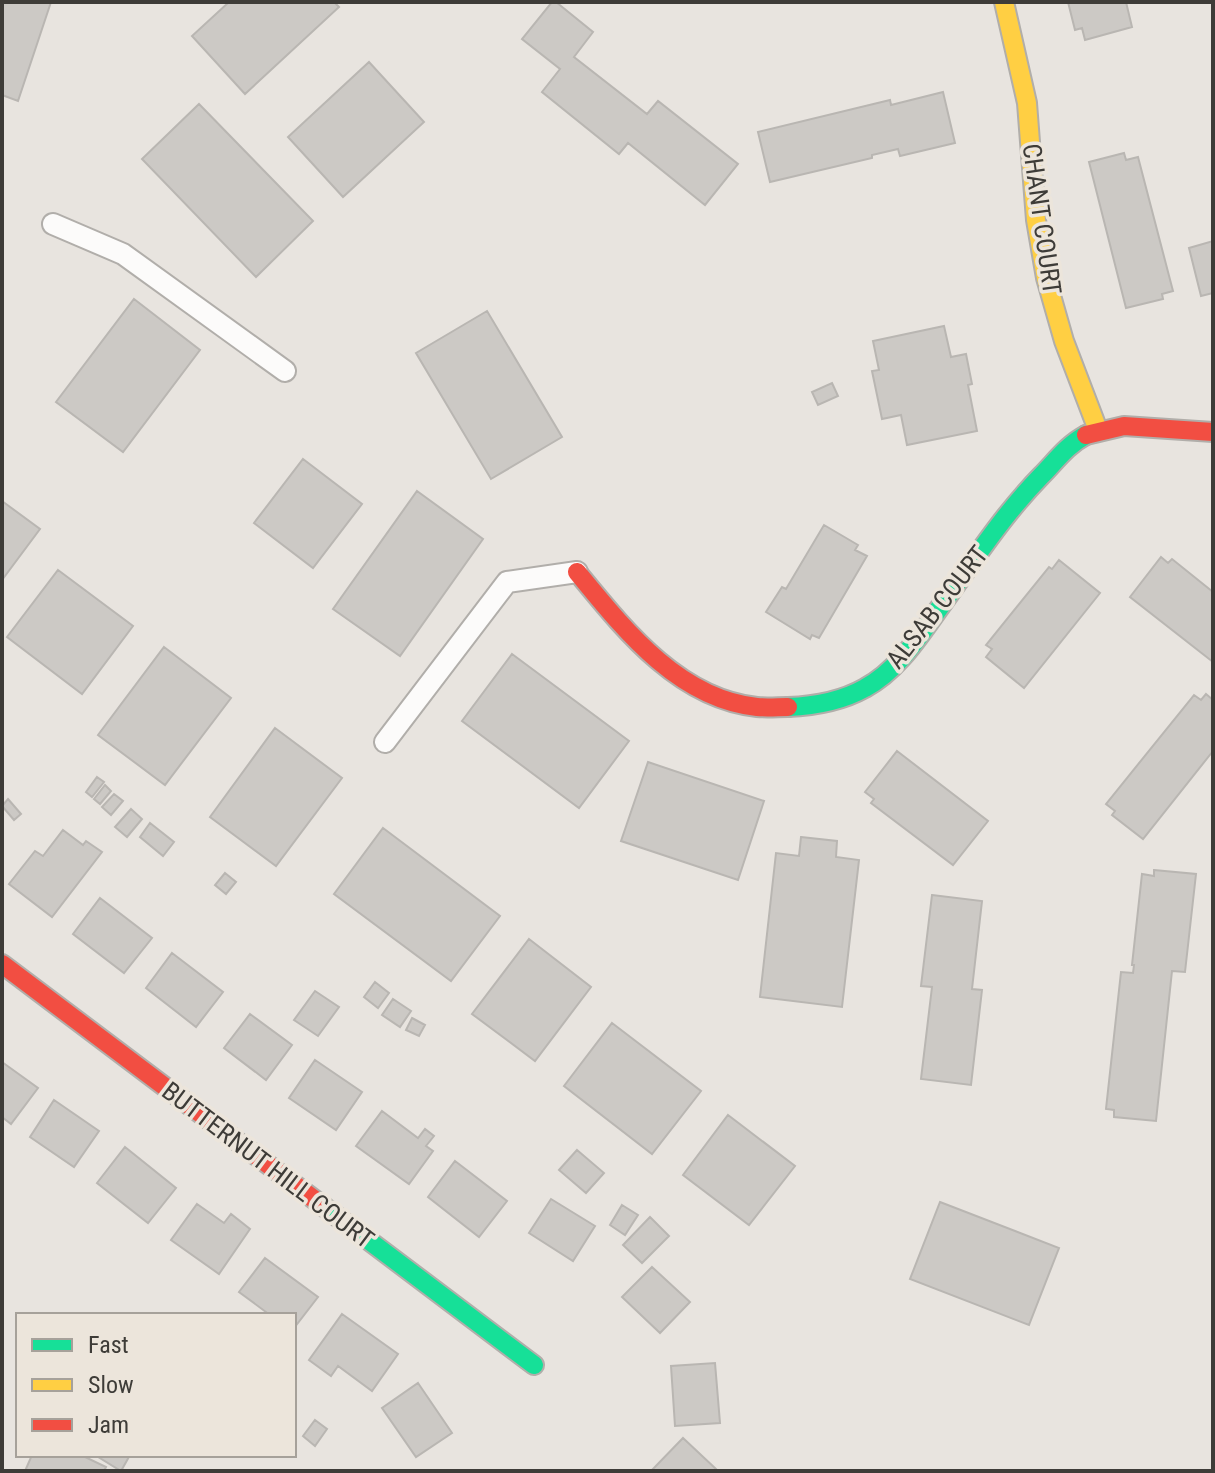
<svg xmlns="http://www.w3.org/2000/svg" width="1215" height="1473" viewBox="0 0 1215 1473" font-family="'Roboto Condensed',sans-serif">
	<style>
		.building { fill: #ccc9c5; stroke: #b9b6b2; stroke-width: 2 }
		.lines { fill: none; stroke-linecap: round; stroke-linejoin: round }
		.lane-casing { stroke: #b1aeaa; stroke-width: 24 }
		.fast-casing { stroke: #b1aeaa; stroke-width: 22 }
		.slow-casing { stroke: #b1aeaa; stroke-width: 22 }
		.jam-casing { stroke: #b1aeaa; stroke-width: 22 }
		.lane { stroke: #fcfbfa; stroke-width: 20 }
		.fast { stroke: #16e098; stroke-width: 18 }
		.slow { stroke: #ffcf43; stroke-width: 18 }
		.jam { stroke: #f24e42; stroke-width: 18 }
		.labels { text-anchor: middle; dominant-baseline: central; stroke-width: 7; stroke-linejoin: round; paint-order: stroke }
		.street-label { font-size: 26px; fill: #3e3c38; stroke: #ece5db }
	</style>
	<rect width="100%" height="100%" fill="#e8e4df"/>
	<!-- building -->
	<path class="building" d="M2 2H51L18 101 2 95Z
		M229 2H334L339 7 245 94 192 36Z
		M552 2H556L593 32 574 57 647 114 658 101 738 164 705 205 628 143 619 154 542 92 560 69 522 39Z
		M1068 2H1126L1132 27 1085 40 1082 28 1075 30Z
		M369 62 424 122 343 197 288 137Z
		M943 92 955 143 900 156 898 149 872 155V158L770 182 758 132 890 100 891 105Z
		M199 104 313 221 256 277 142 159Z
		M1124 153 1126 160 1138 157 1173 291 1162 294 1163 299 1126 308 1089 162Z
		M1213 241V293L1201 296 1189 248Z
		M134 299 200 350 123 452 56 402Z
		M487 311 562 437 491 479 416 353Z
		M944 326 951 357 966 354 972 384 968 385 977 431 907 445 901 415 882 419 872 371 879 370 873 341Z
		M832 383 838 396 818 405 812 392Z
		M303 459 362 504 313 568 254 523Z
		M417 491 483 539 400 656 333 609Z
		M2 501 40 529 2 580Z
		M824 525 858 545 855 550 867 556 819 638 812 635 810 639 766 612 782 587 786 589Z
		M1161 557 1168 563 1172 559 1213 592V662L1130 597Z
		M1059 560 1100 593 1024 688 986 657 992 649 986 645 1049 567 1052 569Z
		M58 570 133 626 82 694 7 637Z
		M164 647 231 698 165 785 98 735Z
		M512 654 629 741 579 808 462 721Z
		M1206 694 1213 700V751L1143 839 1112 815 1115 811 1106 804 1194 695 1201 700Z
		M275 728 342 778 276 866 210 817Z
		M897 751 988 821 953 865 871 803 874 799 865 792Z
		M648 762 764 801 738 880 621 841Z
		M97 777 104 782 92 797 86 792Z
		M105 785 111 791 100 804 94 799Z
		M114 794 123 801 111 815 102 807Z
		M8 799 21 814 14 820 2 806Z
		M131 809 142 819 127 837 115 827Z
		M150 823 174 842 163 856 140 837Z
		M383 828 500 916 451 981 334 894Z
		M63 830 83 845 86 841 102 852 52 917 9 884 35 851 43 856Z
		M801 837 837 841 836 857 859 860 842 1007 760 997 776 853 799 856Z
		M1154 870 1196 874 1185 972 1172 971 1156 1121 1114 1117V1110L1106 1109 1121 972 1133 973 1134 965H1132L1142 874 1154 876Z
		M225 873 236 882 226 894 215 885Z
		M932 895 982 901 972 989 982 990 971 1085 921 1079 932 987 921 986Z
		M100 898 152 938 124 973 73 934Z
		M529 939 591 987 535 1061 472 1014Z
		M172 953 223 992 196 1027 146 988Z
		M375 982 389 993 378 1008 364 997Z
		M315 991 339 1007 318 1036 294 1020Z
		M393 999 411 1011 400 1027 382 1015Z
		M250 1014 292 1045 266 1080 224 1048Z
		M412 1018 425 1025 419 1036 406 1030Z
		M612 1023 701 1091 652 1154 564 1086Z
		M315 1060 362 1092 336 1130 289 1098Z
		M2 1062 38 1088 11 1124 2 1117Z
		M54 1100 99 1131 74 1167 30 1137Z
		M382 1111 418 1138 425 1129 434 1136 426 1146 433 1151 409 1184 356 1146Z
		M728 1115 795 1166 749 1225 683 1175Z
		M125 1147 176 1188 148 1223 97 1183Z
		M577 1150 604 1173 586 1193 559 1170Z
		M455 1161 507 1201 479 1237 428 1197Z
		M551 1199 595 1226 573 1261 529 1233Z
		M940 1202 1059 1248 1029 1325 910 1279Z
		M197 1204 224 1223 231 1214 250 1229 219 1274 171 1240Z
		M622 1205 638 1215 625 1235 610 1225Z
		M650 1217 669 1236 642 1263 623 1245Z
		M265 1258 318 1297 294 1328V1315H270L239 1292Z
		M652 1267 690 1302 660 1333 622 1297Z
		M342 1314 398 1354 372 1391 338 1366 331 1376 309 1360Z
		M715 1363 720 1423 675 1426 671 1366Z
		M418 1383 452 1433 416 1457 382 1408Z
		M315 1420 327 1429 315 1446 303 1436Z
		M683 1438 716 1469 715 1471H651Z
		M32 1455H81L106 1467 104 1471H25Z
		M95 1455H130L121 1471Z"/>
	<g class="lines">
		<!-- lane casing -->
		<g class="lane-casing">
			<path id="lane" d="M53 224 123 254 285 371
				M385 742 507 582 577 572"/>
		</g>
		<!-- fast casing -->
		<g class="fast-casing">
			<path id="fast" d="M788 707C814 706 842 701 865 688 899 670 921 633 943 603 974 560 1003 515 1041 476 1055 462 1067 445 1086 435
				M323 1206 534 1365"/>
		</g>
		<!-- slow casing -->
		<g class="slow-casing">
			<path id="slow" d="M1004 2 1027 103 1036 220 1046 278 1064 341 1098 430"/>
		</g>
		<!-- jam casing -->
		<g class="jam-casing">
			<path id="jam" d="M1086 435 1124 426 1213 432
				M577 572C623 628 678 699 757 707 767 708 778 707 788 707
				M2 964 323 1206"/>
		</g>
		<!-- lane -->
		<use href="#lane" class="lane"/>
		<!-- fast -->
		<use href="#fast" class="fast"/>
		<!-- slow -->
		<use href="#slow" class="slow"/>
		<!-- jam -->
		<use href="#jam" class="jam"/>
	</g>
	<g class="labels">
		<!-- street labels -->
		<g class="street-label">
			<text transform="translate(1042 219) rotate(82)">CHANT COURT</text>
			<text transform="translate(937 607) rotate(-52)">ALSAB COURT</text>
			<text transform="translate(268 1165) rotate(37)">BUTTERNUT HILL COURT</text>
		</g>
	</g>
	<!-- border -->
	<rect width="1215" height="1473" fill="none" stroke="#3e3c38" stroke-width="8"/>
	<!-- legend -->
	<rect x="16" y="1313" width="280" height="144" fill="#ece5db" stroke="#a6a19a" stroke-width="2"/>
	<rect x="32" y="1339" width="40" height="12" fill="#16e098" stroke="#a6a19a" stroke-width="2"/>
	<text x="88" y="1353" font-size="24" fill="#3e3c38">Fast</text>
	<rect x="32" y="1379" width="40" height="12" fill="#ffcf43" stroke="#a6a19a" stroke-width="2"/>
	<text x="88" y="1393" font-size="24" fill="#3e3c38">Slow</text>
	<rect x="32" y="1419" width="40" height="12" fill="#f24e42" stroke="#a6a19a" stroke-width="2"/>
	<text x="88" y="1433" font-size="24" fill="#3e3c38">Jam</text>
</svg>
